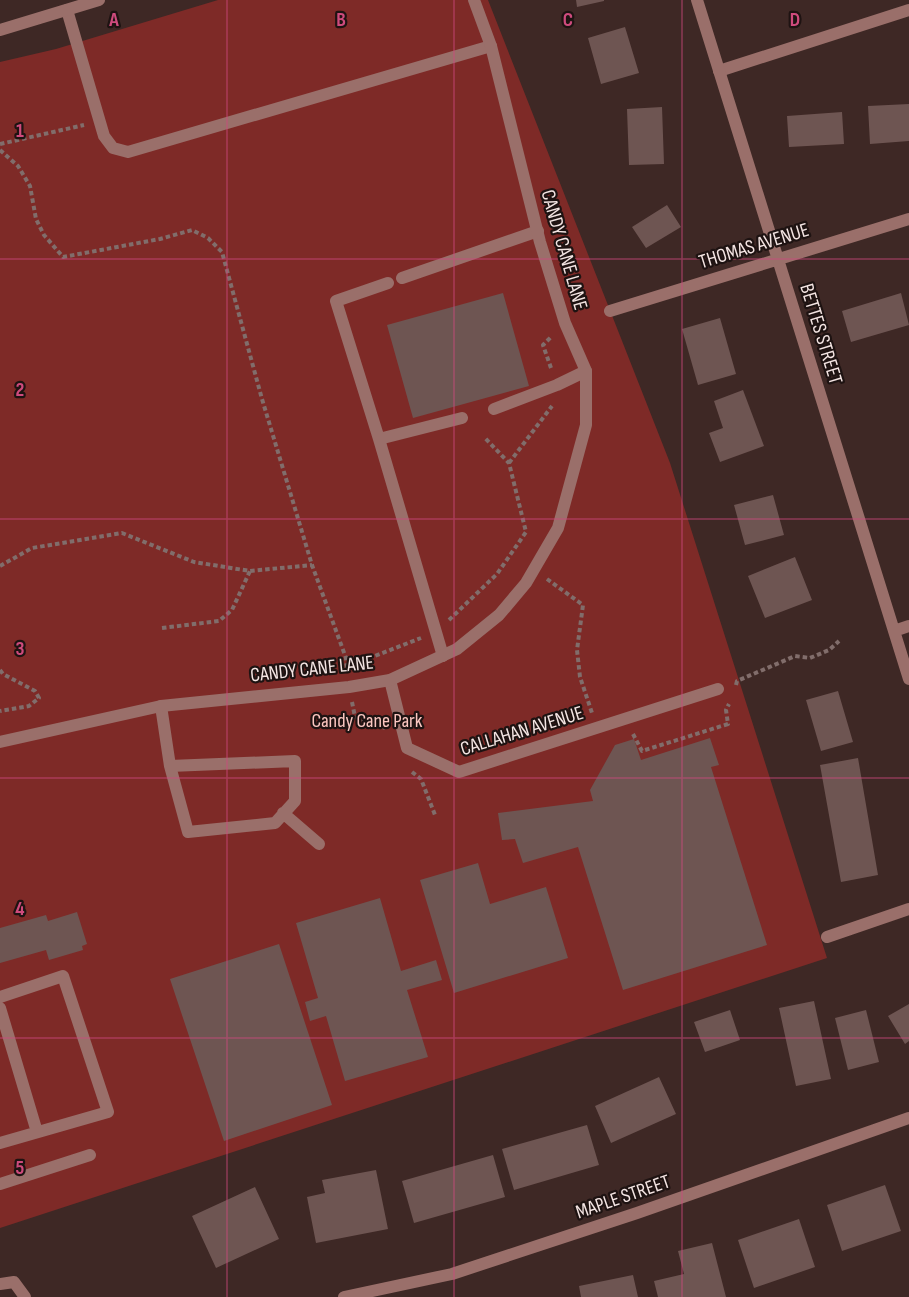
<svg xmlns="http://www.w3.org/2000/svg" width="909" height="1297" viewBox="0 0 909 1297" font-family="'Sofia Sans Condensed',sans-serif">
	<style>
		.green { fill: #7e2a27 }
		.building { fill: #6e5552 }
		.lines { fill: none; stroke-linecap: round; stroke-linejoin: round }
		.path { stroke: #816d6b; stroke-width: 4; stroke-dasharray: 4.5 3; stroke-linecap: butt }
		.lane { stroke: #9a6f6a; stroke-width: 12 }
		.street { stroke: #9a6f6a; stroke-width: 12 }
		.grid { fill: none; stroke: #ce4b7d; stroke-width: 1.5; stroke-opacity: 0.55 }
		.labels { text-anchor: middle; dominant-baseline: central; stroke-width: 4.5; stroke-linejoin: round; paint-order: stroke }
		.street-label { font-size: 20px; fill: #f4e5e3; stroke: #1e1312 }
		.park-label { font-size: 20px; fill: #fcc7c1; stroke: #1e1312 }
		.grid-label { font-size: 20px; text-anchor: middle; font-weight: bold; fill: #ce4b7d; stroke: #1e1312; stroke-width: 4.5; stroke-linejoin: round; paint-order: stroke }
	</style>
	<rect width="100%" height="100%" fill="#3e2825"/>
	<!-- green -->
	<path class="green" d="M218 0H488L670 463 827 958 0 1228V62L56 49Z"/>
	<!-- building -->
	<path class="building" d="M576 0H604V1L577 7Z
		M625 27 639 73 601 84 588 38Z
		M909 104V141L870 144 868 106Z
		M662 107 664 164 629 165 627 109Z
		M842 112 844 144 789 147 787 116Z
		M667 205 681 227 646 248 632 227Z
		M503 293 529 386 413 418 387 325Z
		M901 293 909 325 851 342 842 311Z
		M720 318 736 374 698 385 682 329Z
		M743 390 764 446 720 462 709 433 723 428 714 401Z
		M773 495 784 535 745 545 734 505Z
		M795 557 812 600 765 618 748 576Z
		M838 691 853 742 821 751 806 700Z
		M710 738 719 765 711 767 767 945 623 990 578 847 523 863 515 839 502 840 498 813 593 801 590 790 615 745 634 739 641 760Z
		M858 758 878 875 841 882 820 765Z
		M478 863 490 904 546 887 568 958 454 993 420 880Z
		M380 898 401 971 436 960 442 980 407 990 428 1057 345 1081 326 1016 310 1021 305 1002 318 998 296 923Z
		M77 912 87 944 82 946 83 950 49 960 46 950 0 963V928L46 915 48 921Z
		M279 944 332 1105 224 1141 170 979Z
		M814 1001 831 1079 796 1086 779 1008Z
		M909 1004V1041L905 1044 888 1016Z
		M730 1010 740 1040 705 1052 694 1022Z
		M866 1010 879 1062 848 1070 835 1018Z
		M659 1077 676 1114 611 1143 595 1106Z
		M587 1125 599 1165 514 1190 502 1149Z
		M493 1155 505 1197 414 1223 402 1181Z
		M376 1170 388 1229 316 1243 307 1197 325 1193 322 1180Z
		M885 1185 901 1231 842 1251 827 1205Z
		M255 1187 279 1239 216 1268 192 1216Z
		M799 1219 815 1267 754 1288 738 1240Z
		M712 1243 726 1297H658L654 1281 684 1274 678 1251Z
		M633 1275 638 1297H581L579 1286Z"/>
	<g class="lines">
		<!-- path -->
		<path class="path" d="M0 144 84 125
			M0 150 18 166 30 186 36 219 44 235 63 257 160 239 192 230 208 238 222 252 262 399 312 565 346 658 347 671
			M551 368 543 345 552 336
			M509 463 552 406
			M0 566 32 548 122 533 194 562 250 571 312 565
			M547 579 583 605 577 650 580 677 592 713
			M449 620 497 574 526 532 509 463 484 437
			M162 628 219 621 232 610 250 571
			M346 658 367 659 421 638
			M0 670 3 674 35 691 39 698 29 706 0 711
			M736 685 737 681 795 656 810 658 829 650 839 641
			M352 702 355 717 385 728
			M633 734 642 751 728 724 726 710 729 704
			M412 772 421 779 435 815"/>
		<!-- lane -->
		<path class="lane" d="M67 10 104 136 113 148 128 152 491 46
			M719 71 909 10
			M402 278 538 231
			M388 283 336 301 379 439 443 656
			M494 409 557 385 586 371
			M379 439 462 418
			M390 680 407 748 459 772 718 689
			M161 706 170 766 188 832 275 823 295 801V761L170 766
			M283 813 319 844
			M827 937 909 909
			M0 997 63 976 108 1112 0 1143
			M0 1008 37 1132
			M0 1184 90 1155
			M0 1284 14 1282 25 1297"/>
		<!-- street -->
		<path class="street" d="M697 0 909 679
			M0 30 99 0
			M610 311 909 219
			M894 631 909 626
			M0 742 161 706 349 687 390 680 457 649 499 615 526 583 558 528 586 425V371L565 323 540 242 491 46 474 0
			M344 1297 452 1274 637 1213 909 1118"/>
	</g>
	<!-- grid -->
	<path class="grid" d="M227 0V1297M454 0V1297M682 0V1297M0 259H909M0 519H909M0 778H909M0 1038H909"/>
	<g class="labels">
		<!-- street labels -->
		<g class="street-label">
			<text transform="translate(754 246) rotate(-17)">THOMAS AVENUE</text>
			<text transform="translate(564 250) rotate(74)">CANDY CANE LANE</text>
			<text transform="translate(821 334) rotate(73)">BETTES STREET</text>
			<text transform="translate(312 669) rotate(-6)">CANDY CANE LANE</text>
			<text transform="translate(522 731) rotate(-17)">CALLAHAN AVENUE</text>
			<text transform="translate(623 1197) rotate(-19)">MAPLE STREET</text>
		</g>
		<!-- park labels -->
		<g class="park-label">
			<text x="367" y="721">Candy Cane Park</text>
		</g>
	</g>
	<g class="grid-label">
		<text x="114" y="26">A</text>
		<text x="341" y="26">B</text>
		<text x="568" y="26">C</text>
		<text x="795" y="26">D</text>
		<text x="20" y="137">1</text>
		<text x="20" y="396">2</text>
		<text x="20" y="655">3</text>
		<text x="20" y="915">4</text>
		<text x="20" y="1174">5</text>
	</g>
</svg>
